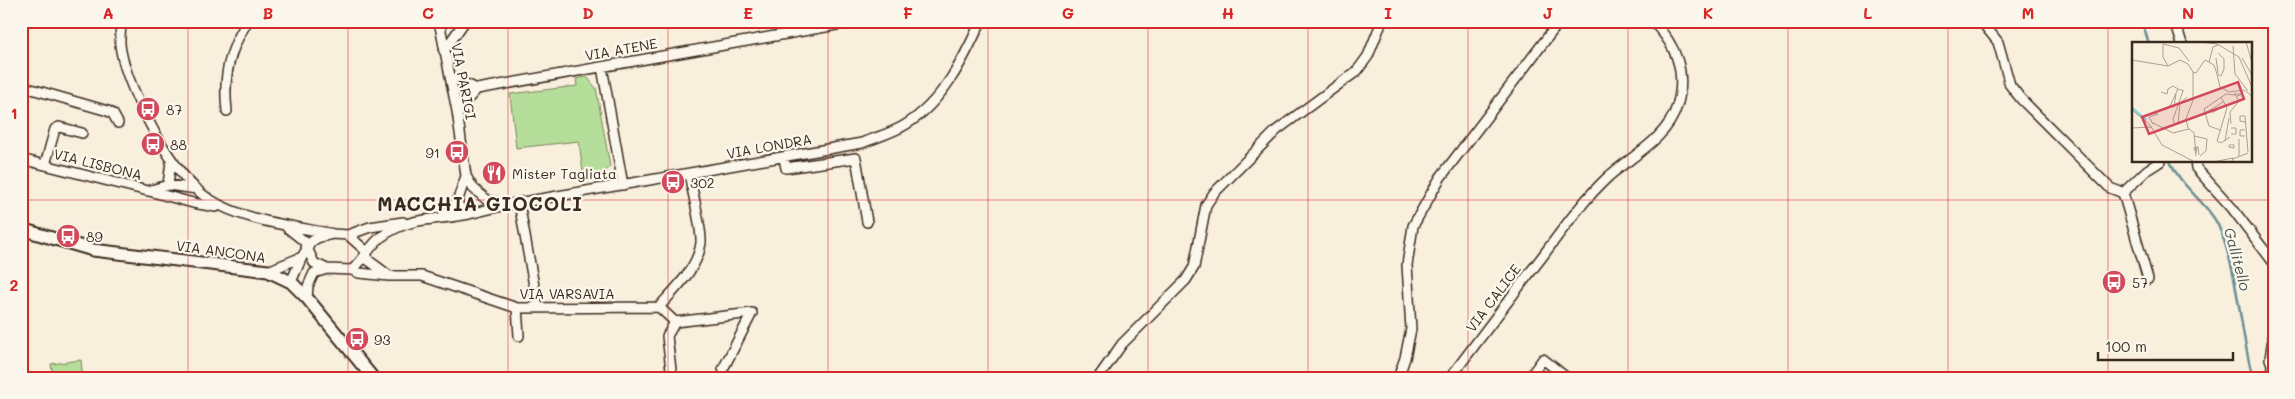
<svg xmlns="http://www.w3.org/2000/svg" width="2295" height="399" viewBox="0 0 2295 399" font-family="Mali,sans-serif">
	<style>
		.green { fill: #b5de9a; stroke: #78845c }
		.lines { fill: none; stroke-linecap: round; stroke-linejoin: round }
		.stream { stroke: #678f94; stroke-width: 2.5 }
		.minor-casing { stroke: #3b2a1e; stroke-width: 12 }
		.tertiary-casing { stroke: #3b2a1e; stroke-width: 15 }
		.minor { stroke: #fbf7ec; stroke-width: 9 }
		.tertiary { stroke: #fbf7ec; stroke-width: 11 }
		.grid { fill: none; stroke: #d62828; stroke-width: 1; stroke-opacity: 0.55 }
		.labels { text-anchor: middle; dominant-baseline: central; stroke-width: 4.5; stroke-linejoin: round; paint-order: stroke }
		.street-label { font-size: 14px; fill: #3b2a1e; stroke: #fbf7ec }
		.poi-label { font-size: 14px; fill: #3b2a1e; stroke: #fbf7ec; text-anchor: start }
		.water-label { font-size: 15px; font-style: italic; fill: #4d544f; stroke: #fbf7ec }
		.district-label { font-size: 19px; font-weight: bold; letter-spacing: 1px; fill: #3b2a1e; stroke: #fbf7ec }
		.inset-river { fill: none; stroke: #84d2e2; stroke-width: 2.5 }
		.inset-road { fill: none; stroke: #ada091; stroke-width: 1 }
		.view { fill: #d1495b; fill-opacity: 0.15; stroke: #d1495b; stroke-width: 2.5 }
		.inset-edge { fill: none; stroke: #3b2a1e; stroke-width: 2.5 }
		.neatline { fill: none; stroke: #d62828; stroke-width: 2 }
		.grid-label { font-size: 16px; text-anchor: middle; font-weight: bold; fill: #d62828 }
	</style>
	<rect width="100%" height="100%" fill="#f9efdd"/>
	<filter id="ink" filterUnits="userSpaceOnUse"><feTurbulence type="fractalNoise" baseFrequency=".02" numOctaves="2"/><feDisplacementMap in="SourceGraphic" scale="10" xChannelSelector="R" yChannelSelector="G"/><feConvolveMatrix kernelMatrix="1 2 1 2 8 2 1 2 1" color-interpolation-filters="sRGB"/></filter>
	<g filter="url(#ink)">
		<!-- green -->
		<path class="green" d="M587 77 596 88 610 166 600 179 584 181 579 141 516 148 510 94 577 86 576 79Z
			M81 360 83 378H53L51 364Z"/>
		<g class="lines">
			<!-- stream -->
			<path class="stream" d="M2142 21 2149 44
				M2170 161C2181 188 2208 203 2218 225 2239 273 2239 328 2253 378"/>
			<!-- minor casing -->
			<g class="minor-casing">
				<path id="minor" d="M122 21C120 31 119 42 121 51 128 91 174 178 209 199 243 221 293 226 333 234
					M439 21 457 111 466 176 473 188 487 200 504 204
					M1981 21 1998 42 2010 85 2021 99 2110 188 2123 193
					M2175 21 2182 44
					M444 51 465 21
					M602 67 623 185
					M451 77 477 89
					M21 86 108 111 113 114 118 123
					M477 89 859 21
					M227 111C223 77 229 49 248 21
					M457 111 477 89
					M784 158 786 168 856 158 867 222
					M21 159 148 191 168 185 197 189
					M2195 161 2196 168 2232 208 2274 263
					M45 165 55 129 59 127 82 133
					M466 176 457 202 461 210 468 214
					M168 185 171 161
					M149 191 193 203 216 207
					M519 203 538 308
					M441 218 457 202
					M284 225 304 241 314 263 327 269 352 270C363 261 368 248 380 238 408 216 435 221 469 214 481 211 494 208 506 205L862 143C877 137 892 133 905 125 942 103 964 59 981 21
					M348 235 366 251 368 260 387 274
					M352 270 359 273 389 276H422L517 308 659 307
					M268 271 302 257
					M2148 279 2123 193 2147 170 2161 161
					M291 282 302 257 311 242 317 238 333 234 348 235 370 227 403 222
					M307 298 308 286 314 273 327 269
					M659 307 675 322 752 313 723 369
					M659 307C675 289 698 268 701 243 702 229 692 189 689 174
					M517 308 519 336
					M2274 330 2270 359 2274 369
					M672 378 667 336 675 322
					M1098 378 1122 344 1186 280 1194 267 1206 205 1214 193 1277 130 1357 71 1368 56 1382 21
					M1398 378 1405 358 1411 329 1407 265 1413 226 1440 178 1560 21
					M1450 378C1480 338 1511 297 1542 257 1563 229 1583 200 1609 176 1633 155 1667 139 1677 106 1687 73 1676 44 1652 21
					M1529 378 1543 359 1567 378"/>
			</g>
			<!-- tertiary casing -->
			<g class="tertiary-casing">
				<path id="tertiary" d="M21 229 93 250 268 271 291 282 307 298 373 378"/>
			</g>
			<!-- minor -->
			<use href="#minor" class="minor"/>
			<!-- tertiary -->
			<use href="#tertiary" class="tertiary"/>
		</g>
	</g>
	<!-- grid -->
	<path class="grid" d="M188 21V378M348 21V378M508 21V378M668 21V378M828 21V378M988 21V378M1148 21V378M1308 21V378M1468 21V378M1628 21V378M1788 21V378M1948 21V378M2108 21V378M21 200H2274"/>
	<!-- icons -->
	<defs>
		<g id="bus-disc" transform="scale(1.25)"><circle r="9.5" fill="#d1495b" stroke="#fbf7ec"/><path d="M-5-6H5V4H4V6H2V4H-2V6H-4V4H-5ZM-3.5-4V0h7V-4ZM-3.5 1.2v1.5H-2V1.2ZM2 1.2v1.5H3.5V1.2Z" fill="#fff"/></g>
		<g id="restaurant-disc" transform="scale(1.25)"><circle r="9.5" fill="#d1495b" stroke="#fbf7ec"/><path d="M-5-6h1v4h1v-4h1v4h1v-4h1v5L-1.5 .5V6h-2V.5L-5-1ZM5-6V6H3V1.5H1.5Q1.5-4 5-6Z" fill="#fff"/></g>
	</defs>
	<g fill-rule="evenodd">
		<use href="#bus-disc" x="148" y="109"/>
		<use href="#bus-disc" x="153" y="144"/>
		<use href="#bus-disc" x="457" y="152"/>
		<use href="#restaurant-disc" x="494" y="173"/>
		<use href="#bus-disc" x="673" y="182"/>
		<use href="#bus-disc" x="68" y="236"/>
		<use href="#bus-disc" x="2114" y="282"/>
		<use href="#bus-disc" x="357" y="339"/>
	</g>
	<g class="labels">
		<!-- street labels -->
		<g class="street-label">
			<text transform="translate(621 49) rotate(-10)">VIA ATENE</text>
			<text transform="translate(464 81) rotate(79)">VIA PARIGI</text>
			<text transform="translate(769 146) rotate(-10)">VIA LONDRA</text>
			<text transform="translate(98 164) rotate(14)">VIA LISBONA</text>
			<text transform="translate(221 251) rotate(8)">VIA ANCONA</text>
			<text x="567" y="293">VIA VARSAVIA</text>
			<text transform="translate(1493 298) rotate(-53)">VIA CALICE</text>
		</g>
		<!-- poi labels -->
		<g class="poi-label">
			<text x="166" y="109">87</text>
			<text x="170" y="144">88</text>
			<text x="440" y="152" text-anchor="end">91</text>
			<text x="512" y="173">Mister Tagliata</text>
			<text x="690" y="182">302</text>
			<text x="86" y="236">89</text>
			<text x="2132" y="282">57</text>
			<text x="374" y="339">93</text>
		</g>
		<!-- water labels -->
		<g class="water-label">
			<text transform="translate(2238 259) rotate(75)">Gallitello</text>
		</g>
		<!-- district labels -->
		<g class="district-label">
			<text x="480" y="203">MACCHIA GIOCOLI</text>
		</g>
	</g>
	<!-- overview -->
	<g transform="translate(2132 42)">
		<rect width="120" height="120" fill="#f9efdd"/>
		<path class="inset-river" d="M0 66 14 78"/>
		<path class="inset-road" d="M68 0 85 2 107 15 120 45M114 0 120 20M101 4 103 32 116 49M84 16 86 31M110 16 120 33M0 18 36 24M77 20 81 5 86 3M36 24 31 15V2L47 6 57 19M36 24 48 18 56 22 61 30M61 30V58L54 77 56 86 62 91 64 114M61 30 64 31 73 18 82 23 85 32M85 32 88 45 97 50 112 48 120 54M85 32 89 34 92 27V17L86 11M51 49 41 77 42 81 46 82 48 61 55 55M29 50 35 52 36 47 41 44 46 47M44 52 42 65 38 64 46 47 52 49M102 52H111L105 54M89 55 95 66 85 99 89 101 98 95M0 68 18 83 30 103 61 119M75 70 91 60M80 71 93 63M113 74 116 110M113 74H108V79L113 80M21 81 41 91 57 87M21 82 17 75 26 72H23M99 82 98 70 107 59 103 52M0 86 19 85M88 88 77 84 72 67 94 52 103 53M113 88H108V94H113M99 92H104V86H99M62 94 75 97 74 109 68 114M107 97V114M93 99 97 76M97 103H102V106L97 105ZM65 105 64 111 62 106 65 105H66L67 113M101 117 116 111M81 120 101 116 100 119"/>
		<path class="view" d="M106 40 112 57 17 92 10 75Z"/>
		<rect width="120" height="120" class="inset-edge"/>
	</g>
	<!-- margin -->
	<rect width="2295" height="399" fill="none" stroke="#fbf7ec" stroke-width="55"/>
	<!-- scale -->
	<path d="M2098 352v8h135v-8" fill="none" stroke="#3b2a1e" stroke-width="2.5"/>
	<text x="2105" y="352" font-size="15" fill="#3b2a1e" stroke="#fbf7ec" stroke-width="4" paint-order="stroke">100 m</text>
	<rect x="28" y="28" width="2240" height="344" class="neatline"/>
	<g class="grid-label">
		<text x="108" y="19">A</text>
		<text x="268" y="19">B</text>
		<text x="428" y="19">C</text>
		<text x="588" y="19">D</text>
		<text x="748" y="19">E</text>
		<text x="908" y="19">F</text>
		<text x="1068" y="19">G</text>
		<text x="1228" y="19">H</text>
		<text x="1388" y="19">I</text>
		<text x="1548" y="19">J</text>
		<text x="1708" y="19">K</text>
		<text x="1868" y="19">L</text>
		<text x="2028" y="19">M</text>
		<text x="2188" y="19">N</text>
		<text x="14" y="119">1</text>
		<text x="14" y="291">2</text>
	</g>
</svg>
